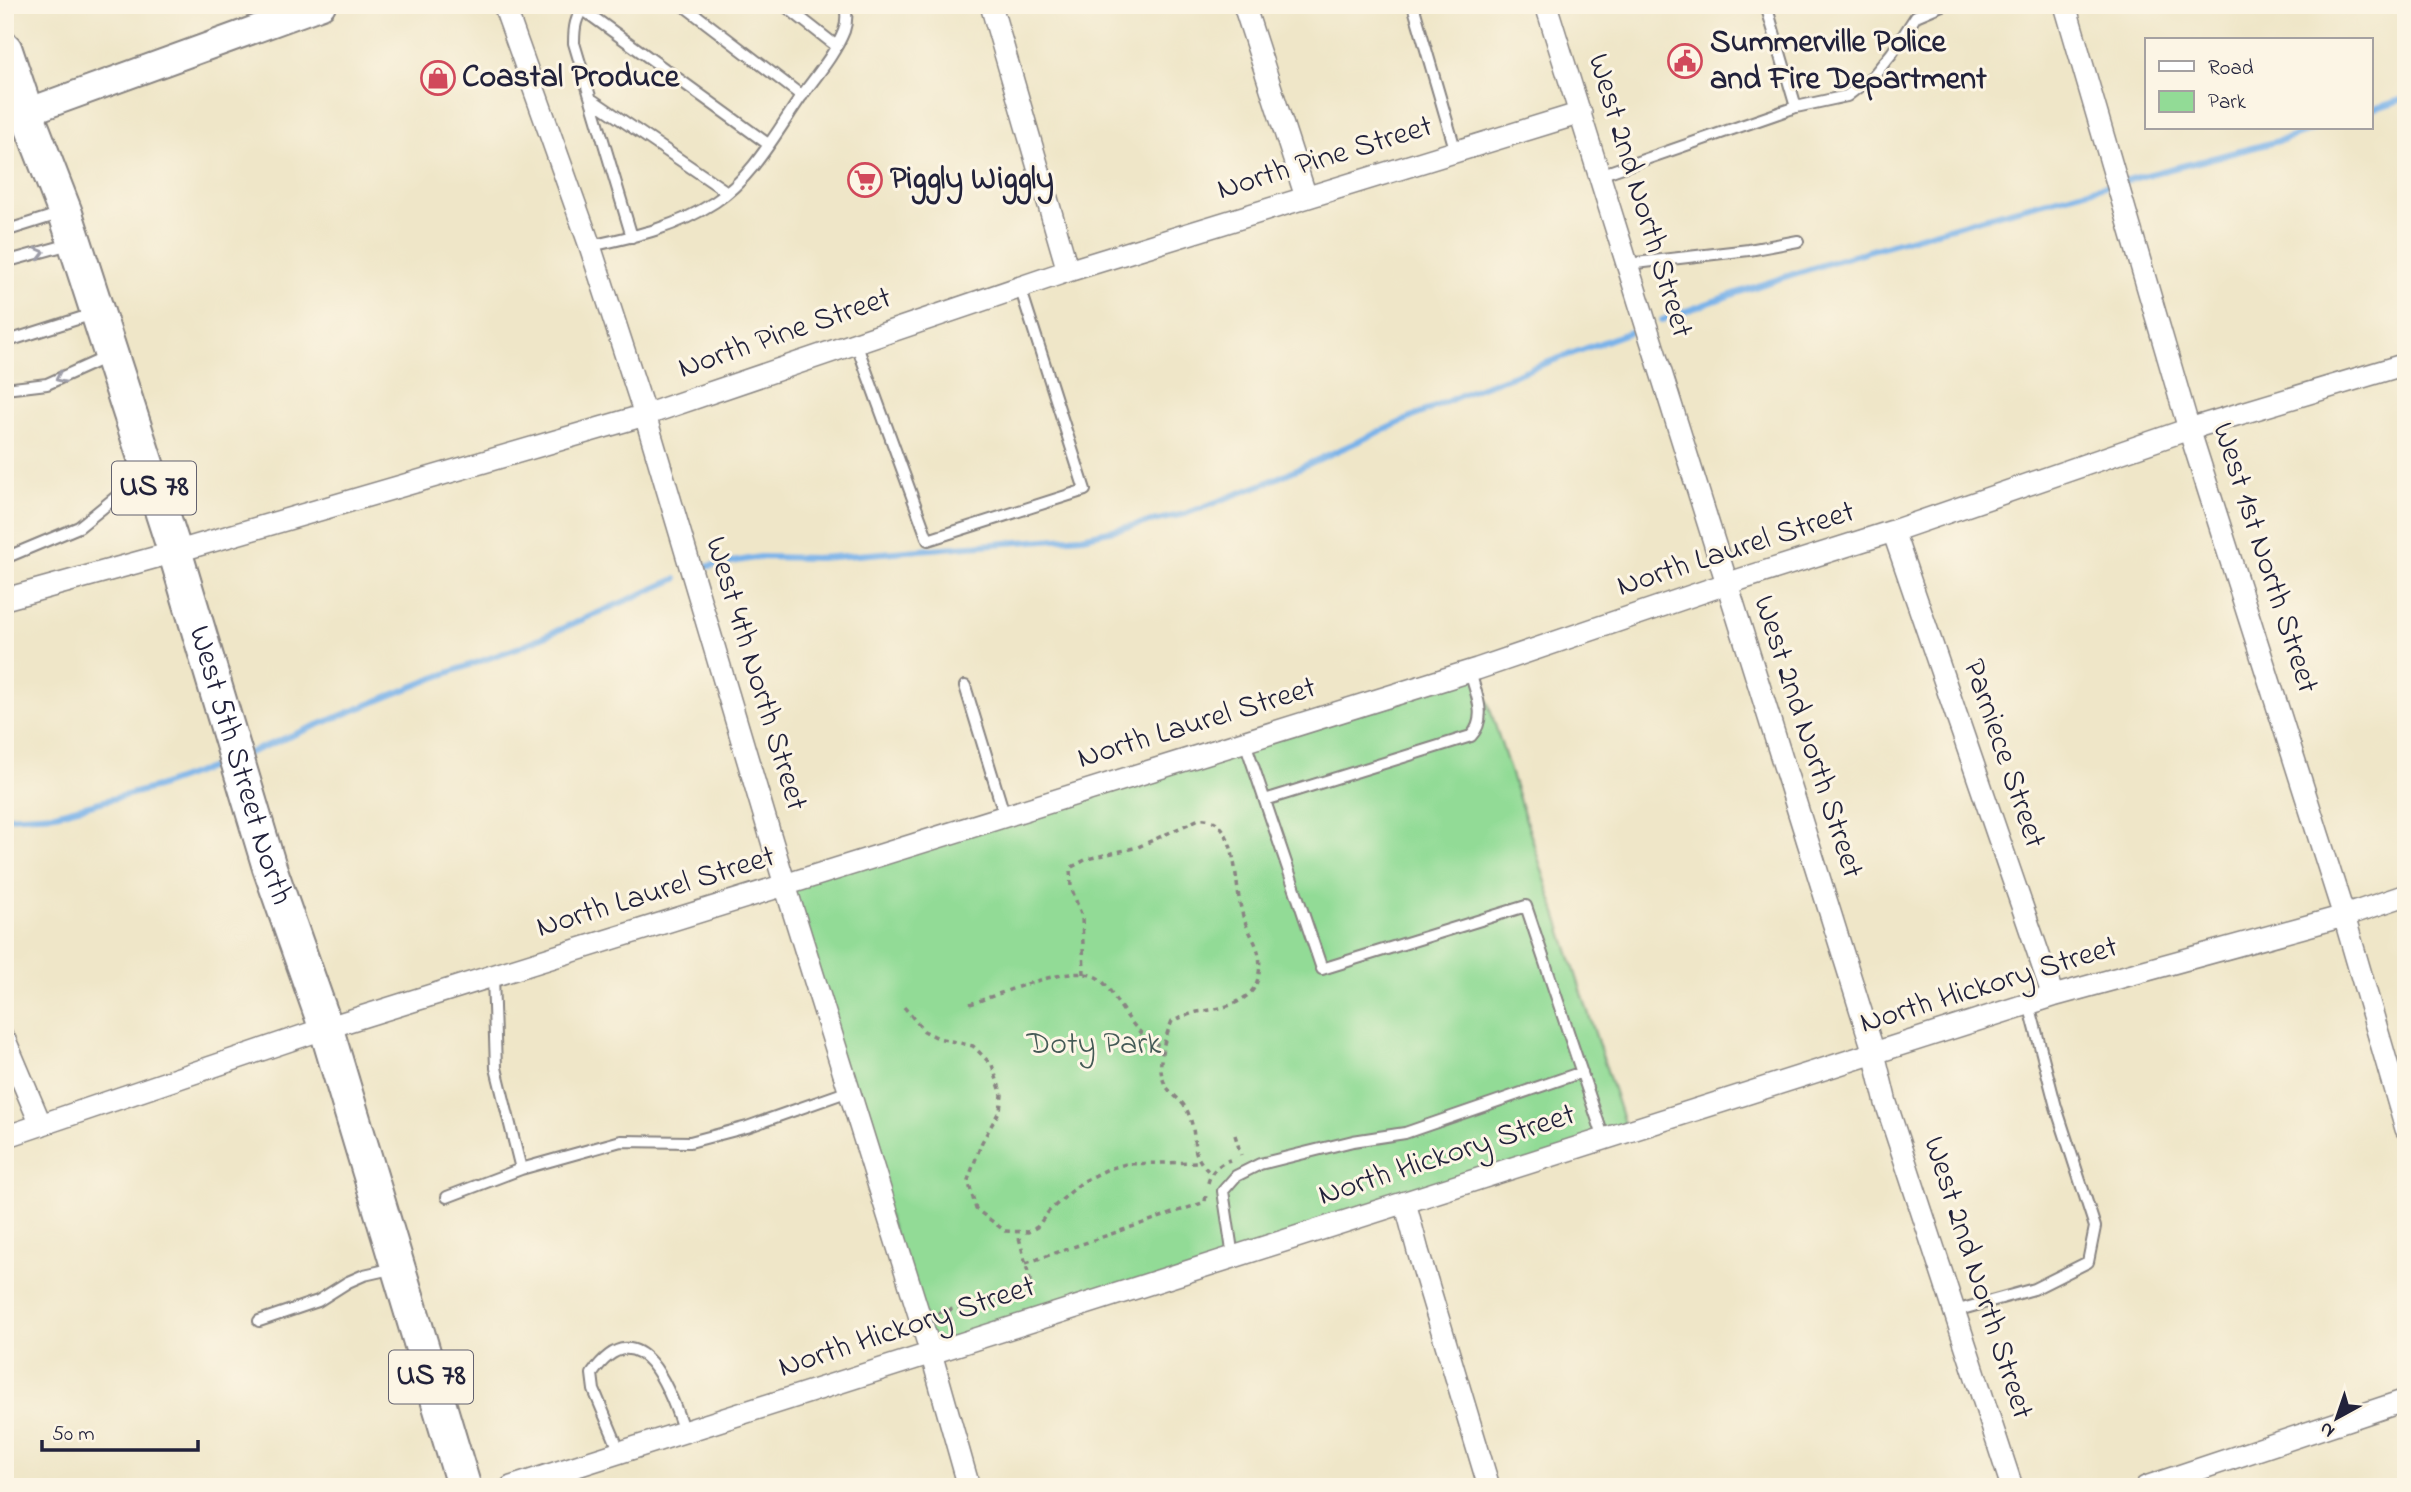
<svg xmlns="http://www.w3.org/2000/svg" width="2411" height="1492" viewBox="0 0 2411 1492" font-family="'Indie Flower',sans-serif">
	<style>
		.green { fill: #92db96; stroke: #5a7e68; stroke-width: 2 }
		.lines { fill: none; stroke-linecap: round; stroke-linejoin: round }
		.stream { stroke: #79b2e9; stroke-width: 6 }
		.service-casing { stroke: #888482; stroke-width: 14 }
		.minor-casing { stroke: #888482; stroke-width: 24 }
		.tertiary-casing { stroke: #888482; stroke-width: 30 }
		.primary-casing { stroke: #888482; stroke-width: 37 }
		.path { stroke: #888482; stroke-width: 3.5; stroke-dasharray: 5 5; stroke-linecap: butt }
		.service { stroke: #fff; stroke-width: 10 }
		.minor { stroke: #fff; stroke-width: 21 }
		.tertiary { stroke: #fff; stroke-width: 26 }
		.primary { stroke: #fff; stroke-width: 33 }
		.oneway { stroke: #9c9ca7 }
		.labels { text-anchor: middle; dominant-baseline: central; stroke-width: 6; stroke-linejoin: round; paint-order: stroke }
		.shield { fill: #fcf5e5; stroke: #63616e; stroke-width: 2 }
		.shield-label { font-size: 30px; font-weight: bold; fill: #22223b }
		.poi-label { font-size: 32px; font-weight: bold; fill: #22223b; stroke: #fcf5e5; text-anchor: start }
		.street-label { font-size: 32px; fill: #22223b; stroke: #fcf5e5 }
		.park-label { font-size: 32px; fill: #445a56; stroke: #fcf5e5 }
	</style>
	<rect width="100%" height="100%" fill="#fcf5e5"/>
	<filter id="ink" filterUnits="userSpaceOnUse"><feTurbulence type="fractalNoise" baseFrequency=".0143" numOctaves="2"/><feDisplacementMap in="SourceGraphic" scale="14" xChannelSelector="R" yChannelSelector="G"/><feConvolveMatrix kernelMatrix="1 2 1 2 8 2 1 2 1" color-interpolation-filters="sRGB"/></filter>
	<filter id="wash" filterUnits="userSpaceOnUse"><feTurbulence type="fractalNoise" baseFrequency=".00686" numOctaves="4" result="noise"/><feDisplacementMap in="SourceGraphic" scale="28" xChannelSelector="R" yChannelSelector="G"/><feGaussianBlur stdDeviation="1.57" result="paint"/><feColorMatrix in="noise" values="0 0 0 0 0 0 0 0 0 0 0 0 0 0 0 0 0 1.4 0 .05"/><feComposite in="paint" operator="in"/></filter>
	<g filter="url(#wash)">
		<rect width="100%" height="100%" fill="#efe6c8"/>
		<!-- green -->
		<path class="green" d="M1477 669 1627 1132 931 1353 785 885Z"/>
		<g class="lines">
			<!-- stream -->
			<path class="stream" d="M2371 110 2406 98
				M1662 320C1865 243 2077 194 2286 139L2318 128
				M704 567 760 557 820 558 1082 537 1185 514 1266 483 1468 392 1630 332
				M246 754 434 678 517 648 676 579
				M5 817 55 814 157 787 226 762"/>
		</g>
	</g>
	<g filter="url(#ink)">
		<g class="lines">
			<!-- service casing -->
			<g class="service-casing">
				<path id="service" d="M586 5C575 17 574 28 574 43L632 237
					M683 5 802 96
					M784 5 835 45
					M1413 5 1456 152
					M1766 5 1796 107
					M582 9 768 144
					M591 99 727 192
					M1600 175 1796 107 1847 96 1874 75 1892 53 1916 16 1942 5
					M5 231 62 213
					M590 246C636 236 675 228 715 202 753 177 777 131 803 94 817 75 835 54 844 31 847 22 847 14 845 5
					M5 262 70 244
					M1627 264 1749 250 1798 241
					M5 342 93 314
					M856 343 928 540 1085 490 1020 287
					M5 389 47 384 109 356
					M5 558 79 527 116 497 149 488
					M965 686 1005 817
					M1245 742 1322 969 1526 906 1604 1139
					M1265 800 1471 736C1488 718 1476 694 1470 672
					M493 976 496 1068 521 1169 621 1141 690 1142 747 1127 849 1091
					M447 1197 521 1169
					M1233 1257 1223 1191 1236 1176 1260 1164 1353 1141 1405 1133 1582 1072
					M1955 1311 2034 1289 2088 1262 2095 1227 2056 1107 2029 1004
					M259 1321 318 1301 348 1282 364 1275 395 1268
					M620 1452 594 1390 592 1374C640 1306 671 1392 684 1432"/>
			</g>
			<!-- minor casing -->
			<g class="minor-casing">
				<path id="minor" d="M504 5 590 246 645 415 785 885 931 1353 969 1487
					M991 5 1068 271
					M1244 5 1306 197
					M1546 5 1874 1053 1886 1103 2012 1487
					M2065 5 2189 429 2344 916 2406 1129
					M1893 531 2053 996
					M5 599 175 552 645 415 1068 271 1581 113
					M5 1040 41 1125
					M5 1137 326 1028 1477 669 1726 584 1893 531 2189 429 2406 364
					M1405 1202 1418 1251 1489 1487
					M511 1487 2053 996 2344 916 2406 895
					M2146 1487 2406 1400"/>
			</g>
			<!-- tertiary casing -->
			<g class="tertiary-casing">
				<path id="tertiary" d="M5 120 322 5"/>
			</g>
			<!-- primary casing -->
			<g class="primary-casing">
				<g id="primary">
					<path id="s1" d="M5 49 27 114 65 212 175 552 269 866 326 1028 464 1487"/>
				</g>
			</g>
			<!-- path -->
			<path class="path" d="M1084 974 1082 917 1071 887 1070 868 1087 859 1138 847 1199 819C1211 818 1219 822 1225 833 1238 858 1235 890 1243 916 1247 930 1257 942 1259 956 1261 966 1259 984 1251 992 1236 1007 1217 1009 1197 1012 1189 1014 1181 1018 1172 1021 1164 1040 1153 1072 1169 1090 1177 1099 1185 1103 1189 1115 1200 1144 1186 1149 1211 1174
				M970 1004C999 995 1069 963 1096 977 1106 982 1111 993 1117 1002 1130 1020 1140 1038 1162 1047
				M904 1007 924 1031 938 1038 973 1046 992 1065 1002 1095 1000 1110 982 1142 968 1180 976 1209 1005 1231 1028 1232 1037 1227 1049 1211 1082 1182 1108 1169 1126 1164 1198 1162
				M1235 1135 1241 1155
				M1208 1183C1211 1171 1219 1164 1230 1160
				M1026 1263 1205 1202 1206 1194
				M938 1313 1027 1289 1030 1280 1017 1230"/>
			<!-- service -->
			<use href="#service" class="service"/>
			<!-- minor -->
			<use href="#minor" class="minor"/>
			<!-- tertiary -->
			<use href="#tertiary" class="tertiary"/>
			<!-- primary -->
			<use href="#primary" class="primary"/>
		</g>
		<!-- one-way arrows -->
		<defs><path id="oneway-chevron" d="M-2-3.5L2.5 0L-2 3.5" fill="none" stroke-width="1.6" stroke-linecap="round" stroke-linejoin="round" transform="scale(1.75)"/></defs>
		<g class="oneway">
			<use href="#oneway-chevron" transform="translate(40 253) rotate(-15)"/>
			<use href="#oneway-chevron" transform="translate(60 378) rotate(155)"/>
		</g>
	</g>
	<!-- icons -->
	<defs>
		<g id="civic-ring" transform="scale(1.75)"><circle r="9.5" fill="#fcf5e5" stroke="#d1495b" stroke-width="1.5"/><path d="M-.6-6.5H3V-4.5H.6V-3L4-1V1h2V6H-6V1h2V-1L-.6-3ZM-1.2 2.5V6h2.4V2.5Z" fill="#d1495b"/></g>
		<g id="shop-ring" transform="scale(1.75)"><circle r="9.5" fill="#fcf5e5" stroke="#d1495b" stroke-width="1.5"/><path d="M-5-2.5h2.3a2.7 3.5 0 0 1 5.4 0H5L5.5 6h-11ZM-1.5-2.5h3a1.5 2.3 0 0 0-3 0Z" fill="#d1495b"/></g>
		<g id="supermarket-ring" transform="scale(1.75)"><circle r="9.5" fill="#fcf5e5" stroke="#d1495b" stroke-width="1.5"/><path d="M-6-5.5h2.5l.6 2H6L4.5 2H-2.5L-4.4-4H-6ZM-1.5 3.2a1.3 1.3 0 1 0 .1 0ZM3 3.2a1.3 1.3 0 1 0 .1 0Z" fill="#d1495b"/></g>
	</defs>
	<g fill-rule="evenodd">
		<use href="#civic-ring" x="1685" y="61"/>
		<use href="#shop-ring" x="438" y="78"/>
		<use href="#supermarket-ring" x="865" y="180"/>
	</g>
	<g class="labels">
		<!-- shield labels -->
		<g class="shield">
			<rect x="112" y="461.5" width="84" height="53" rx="5"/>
			<rect x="389" y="1350.5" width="84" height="53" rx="5"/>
		</g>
		<g class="shield-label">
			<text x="154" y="488">US 78</text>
			<text x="431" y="1377">US 78</text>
		</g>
		<!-- poi labels -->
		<g class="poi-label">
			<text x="1710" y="43">Summerville Police<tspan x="1710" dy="37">and Fire Department</tspan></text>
			<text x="462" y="78">Coastal Produce</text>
			<text x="890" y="180">Piggly Wiggly</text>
		</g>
		<!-- street labels -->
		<g class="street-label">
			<text transform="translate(1325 159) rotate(-17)">North Pine Street</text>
			<text transform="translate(1639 196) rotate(73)">West 2nd North Street</text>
			<text transform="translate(785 334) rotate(-19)">North Pine Street</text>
			<text transform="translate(1736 550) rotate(-18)">North Laurel Street</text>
			<text transform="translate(2264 558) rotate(72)">West 1st North Street</text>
			<text transform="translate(755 674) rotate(73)">West 4th North Street</text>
			<text transform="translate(1197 724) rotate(-17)">North Laurel Street</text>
			<text transform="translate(1807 737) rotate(72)">West 2nd North Street</text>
			<text transform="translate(2003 754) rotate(71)">Parniece Street</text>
			<text stroke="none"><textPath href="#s1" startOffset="754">West 5th Street North</textPath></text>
			<text transform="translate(656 893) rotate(-17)">North Laurel Street</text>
			<text transform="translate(1989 986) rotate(-17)">North Hickory Street</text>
			<text transform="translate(1447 1156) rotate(-18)">North Hickory Street</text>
			<text transform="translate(1977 1278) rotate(72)">West 2nd North Street</text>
			<text transform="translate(907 1328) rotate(-18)">North Hickory Street</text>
		</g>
		<!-- park labels -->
		<g class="park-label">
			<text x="1094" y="1045">Doty Park</text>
		</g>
	</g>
	<!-- margin -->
	<rect width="2411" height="1492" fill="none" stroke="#fcf5e5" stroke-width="28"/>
	<!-- legend -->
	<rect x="2145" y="38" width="228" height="91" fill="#fcf5e5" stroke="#a5a1a1" stroke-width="2"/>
	<rect x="2159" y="61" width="35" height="10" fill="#ffffff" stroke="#a5a1a1" stroke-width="2"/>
	<text x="2208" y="74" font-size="21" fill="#22223b">Road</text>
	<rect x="2159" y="91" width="35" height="21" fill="#92db96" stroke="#a5a1a1" stroke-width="2"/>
	<text x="2208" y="108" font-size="21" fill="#22223b">Park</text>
	<!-- north arrow -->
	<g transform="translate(2337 1418) rotate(220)" stroke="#fcf5e5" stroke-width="5" paint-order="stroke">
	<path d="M0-5L12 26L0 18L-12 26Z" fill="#22223b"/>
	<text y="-10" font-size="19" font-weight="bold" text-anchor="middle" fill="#22223b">N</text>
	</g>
	<!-- scale -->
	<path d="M42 1440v10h156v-10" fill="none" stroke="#22223b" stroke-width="3.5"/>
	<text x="52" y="1440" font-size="21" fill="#22223b" stroke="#fcf5e5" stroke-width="5" paint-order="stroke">50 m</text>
</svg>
